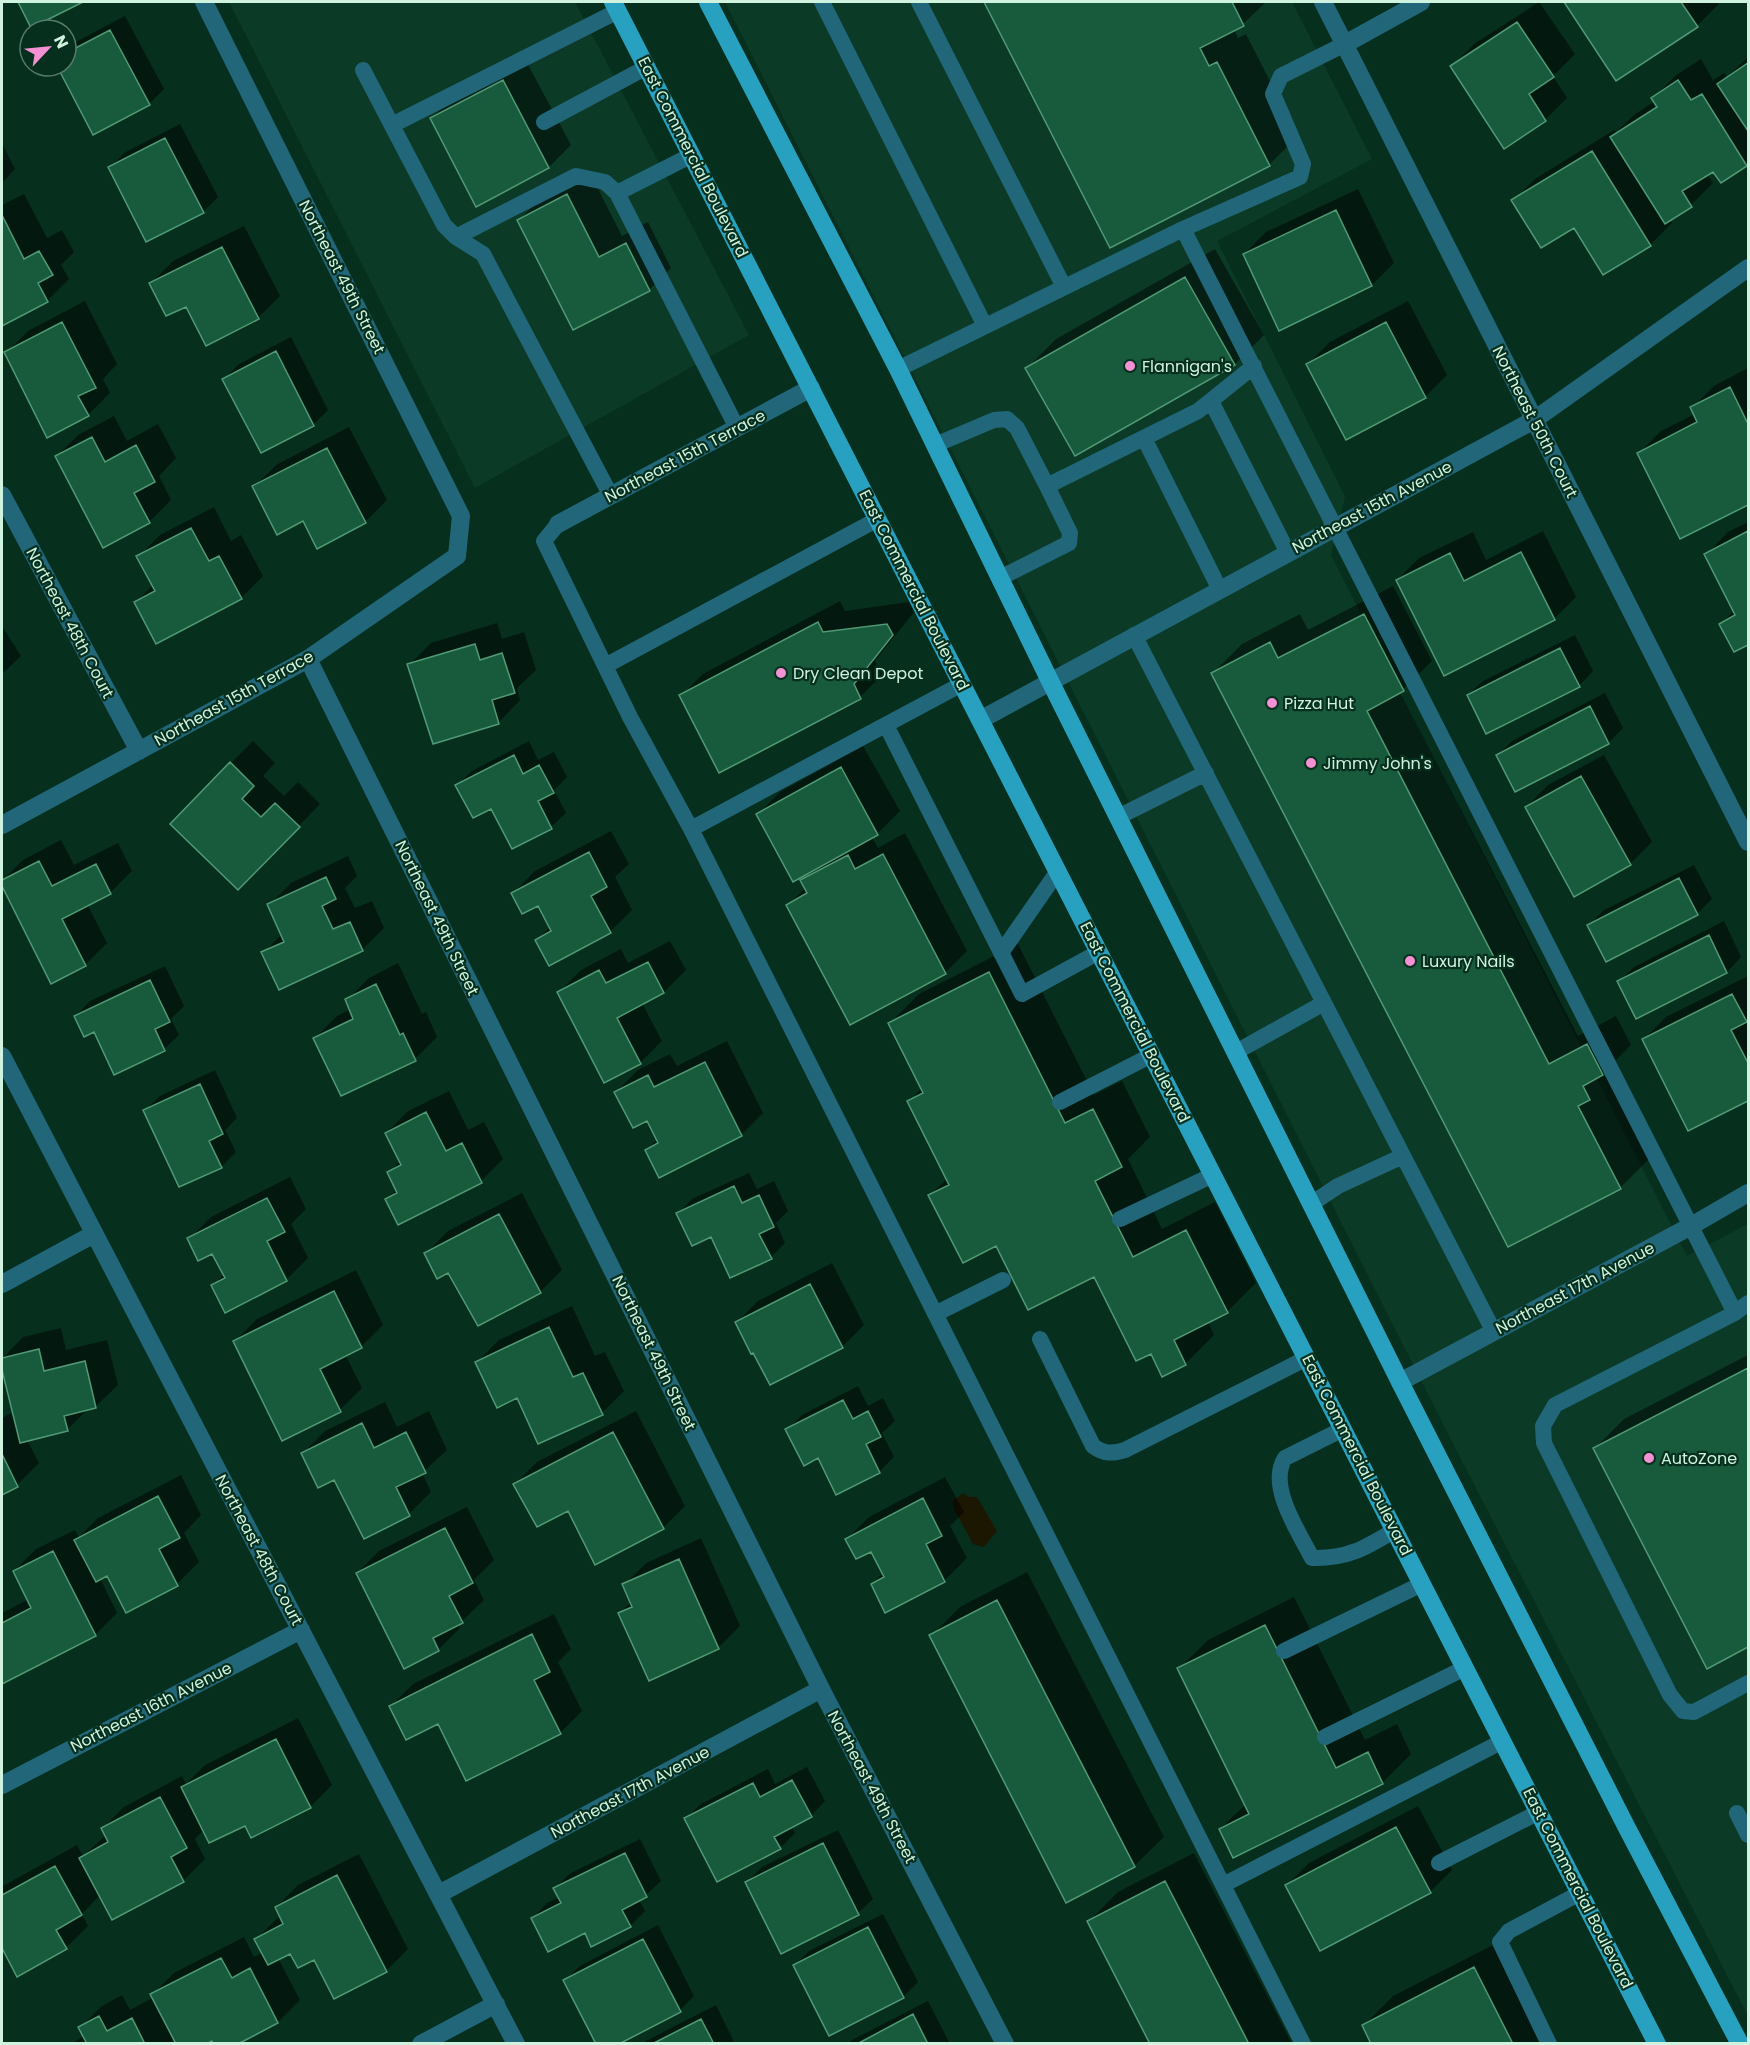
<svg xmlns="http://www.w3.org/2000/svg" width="1750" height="2045" viewBox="0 0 1750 2045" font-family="Poppins,sans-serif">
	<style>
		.built { fill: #0b3b27 }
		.water { fill: #1b1701 }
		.shadow { fill: #0007 }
		.building { fill: #185a3c; stroke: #519a75; stroke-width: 1.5 }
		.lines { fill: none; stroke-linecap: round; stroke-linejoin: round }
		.lane { stroke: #226679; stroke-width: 16 }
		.street { stroke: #226679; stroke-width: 18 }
		.primary { stroke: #28a1c0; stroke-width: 18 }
		.poi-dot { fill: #f491d4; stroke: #062f1d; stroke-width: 2 }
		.labels { text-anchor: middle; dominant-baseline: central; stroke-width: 4.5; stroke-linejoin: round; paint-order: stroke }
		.street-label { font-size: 16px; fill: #cff3de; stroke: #062f1d }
		.poi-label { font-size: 16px; fill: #cff3de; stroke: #062f1d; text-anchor: start }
	</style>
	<rect width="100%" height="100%" fill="#062f1d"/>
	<!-- built -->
	<path class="built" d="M229 2H575L749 335 475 488Z
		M725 2H1292L1372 159 1217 241 1345 497 1331 555 1687 1256 1748 1224V2016L1444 1426Z"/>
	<!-- water -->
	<path class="water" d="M963 1493 969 1497H977L997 1531 984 1547 973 1544 954 1509 953 1501Z"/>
	<!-- shadow -->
	<path class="shadow" d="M20 2H80L32 26Z
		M986 2H1266L1243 24 1234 29 1238 38 1246 34 1298 136 1269 165 1110 246Z
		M1539 2 1575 54 1553 76 1567 98 1545 120 1504 147 1452 66 1474 44Z
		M1565 2H1717L1719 4 1697 26 1616 79Z
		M125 16 164 89 149 104 59 66H66V50L70 45Z
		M1748 57V163L1721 181 1714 170 1707 174 1713 183 1691 205 1670 219 1672 223 1650 245 1574 226 1513 201 1535 179 1614 130 1616 132 1634 115 1655 101 1653 98 1675 76 1701 59 1713 80 1724 73 1727 77Z
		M525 59 571 145 549 167 477 205 432 118 454 96Z
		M180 124 218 197 203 212 110 168 124 153Z
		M2 143 15 169 2 183Z
		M590 173 622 236 648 222 671 268 649 290 519 220 541 198Z
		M1358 189 1394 263 1372 285 1280 329 1244 254 1266 232Z
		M24 194 47 238 62 230 74 252 61 265 69 279 47 301 2 325V205Z
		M244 226 280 296 258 318 187 305 151 283 173 261Z
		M1215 249 1264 335 1235 364 1076 454 1027 368 1056 339Z
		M85 301 117 364 103 379 110 393 88 415 6 353 28 331Z
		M1408 301 1447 375 1425 397 1308 364 1330 342Z
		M291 337 328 410 313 425 261 451 224 379 239 364Z
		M1748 368V503L1681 537 1639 453 1661 431 1695 414 1692 408 1714 386Z
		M114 416 127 441 158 424 176 458 159 476 171 500 149 522 56 457 78 435Z
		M349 427 387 500 365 522 304 519 254 487 276 465Z
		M214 507 231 541 241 535 263 576 241 598 135 603 153 585 138 557 160 535Z
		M1748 522V530L1730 539V542L1748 533V643L1735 650 1721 624 1735 610 1706 555 1728 532Z
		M1543 531 1576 597 1554 619 1397 580 1419 558 1473 532 1486 560Z
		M1393 586 1432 661 1400 692 1578 1036 1616 1016 1631 1045 1614 1062 1649 1159 1620 1188 1213 673 1242 644 1300 614 1308 630Z
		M840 601 845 611 909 602 914 612 875 661 882 675 860 697 681 696 703 674Z
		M497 623 502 639 524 632 536 670 517 688 520 700 498 723 409 665 431 643Z
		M2 626 21 656 2 674Z
		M1575 635 1593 671 1579 686 1468 695 1483 681Z
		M1605 693 1623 728 1608 743 1516 790 1498 755 1512 741Z
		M253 741 275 763 263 776 284 796 298 782 320 804 260 866 231 763Z
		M529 741 538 760 554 752 567 777 554 790 566 813 551 827 512 847 491 807 457 785 472 771Z
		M863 746 900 811 878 833 872 837 878 848 905 833 967 951 945 973 788 905 806 887 802 881 813 870 758 814 780 792Z
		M1604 755 1652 842 1630 864 1526 807 1548 785Z
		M611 831 629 864 615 877 632 910 610 932 537 940 551 926 539 904 513 893 535 871Z
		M61 840 74 865 118 843 132 871 110 893 87 904 107 943 85 965 52 982 2 881 23 860Z
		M348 856 357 876 345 888 355 908 372 901 384 928 362 950 263 953 282 934 269 905 291 883Z
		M1694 865 1712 899 1697 914 1589 925 1604 910Z
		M1724 921 1741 957 1727 972 1637 1017 1619 981 1634 967Z
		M670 941 686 970 664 992 642 1003 662 1041 640 1063 559 992 581 970 621 949 628 963Z
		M1018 944 1094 1095 1122 1081 1150 1137 1128 1159 1162 1229 1215 1202 1256 1283 1227 1312 1208 1322 1214 1335 1185 1364 1151 1352 1094 1275 997 1244 930 1195 948 1178 909 1101 922 1088 890 1023 919 994Z
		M398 963 422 1014 426 1012 437 1037 415 1059 315 1038 337 1016 351 1009 347 1000 369 978Z
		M165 966 184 1006 171 1019 179 1035 164 1049 115 1073 95 1030 76 1016 90 1001Z
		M1748 976V1099L1688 1129 1644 1039 1666 1017Z
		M727 1041 763 1113 741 1135 646 1150 658 1139 648 1119 616 1092 638 1070 670 1054 677 1066Z
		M215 1070 237 1118 225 1130 236 1152 221 1167 145 1110 160 1096Z
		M449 1091 468 1130 484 1122 503 1159 481 1181 399 1223 387 1199 397 1189 389 1173 400 1161 386 1133 408 1111Z
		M749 1173 757 1189 774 1181 788 1211 776 1223 785 1243 771 1257 712 1235 677 1214 692 1199Z
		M290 1177 306 1209 291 1224 308 1258 286 1280 213 1285 224 1274 213 1252 189 1239 211 1217Z
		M522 1193 562 1270 540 1292 449 1271 426 1253 448 1231Z
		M832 1263 864 1325 842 1347 736 1323 758 1301Z
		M356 1270 383 1325 361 1347 346 1356 362 1388 340 1410 283 1439 235 1341 257 1319Z
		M572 1306 595 1356 605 1352 624 1391 602 1413 518 1396 477 1362 499 1340Z
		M61 1328 66 1350 107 1340 118 1385 95 1407 89 1408 67 1430 27 1440 39 1463 17 1485 2 1494V1418L13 1412 2 1359 23 1337Z
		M1748 1355V1645L1707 1667 1595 1448 1624 1419Z
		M858 1386 868 1406 883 1398 895 1421 882 1433 894 1457 879 1472 818 1456 787 1430 802 1415Z
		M385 1402 397 1427 429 1411 447 1450 422 1473 431 1492 409 1514 364 1537 335 1478 303 1453 325 1431Z
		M636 1411 685 1506 663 1528 568 1509 515 1484 537 1462Z
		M181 1475 201 1515 184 1533 199 1562 177 1584 127 1611 107 1574 100 1578 117 1613 95 1635 2 1683V1613L29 1599 14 1571 36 1549 75 1530 79 1537 98 1518Z
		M945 1477 964 1512 950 1526 967 1558 945 1580 886 1611 872 1584 883 1573 871 1550 847 1539 869 1517Z
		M467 1507 494 1560 474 1580 484 1600 459 1624 460 1628 438 1650 357 1573 379 1551Z
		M701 1538 740 1626 718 1648 620 1613 632 1601 624 1585 646 1563Z
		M1027 1572 1164 1837 1134 1866 931 1636 960 1607Z
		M1294 1597 1365 1740 1397 1724 1411 1754 1382 1783 1220 1829 1246 1804 1179 1669 1208 1640Z
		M554 1614 571 1649 558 1662 582 1711 560 1733 439 1722 391 1706 413 1684Z
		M298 1718 332 1785 310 1807 251 1836 245 1824 204 1829 195 1839 205 1859 183 1881 113 1918 100 1895 82 1914 88 1926 66 1948 18 1975 2 1945V1887L3 1886 77 1845 83 1856 106 1835 102 1829 124 1807 182 1776 186 1784 205 1765Z
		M807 1767 825 1801 811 1816 791 1826 795 1833 780 1848 686 1818 701 1804 768 1769 775 1784Z
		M1418 1806 1452 1870 1430 1892 1287 1885 1309 1863Z
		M838 1830 873 1899 858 1913 782 1952 747 1882 762 1867Z
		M640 1839 661 1881 646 1895 639 1900 645 1911 630 1926 585 1931 533 1918 547 1903 560 1897 555 1889 569 1874Z
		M1194 1853 1292 2044H1152L1089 1921 1118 1892Z
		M359 1854 408 1949 386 1971 291 1952 278 1958 300 2000 278 2022 235 2044 213 2039 203 2044H71L84 2036 80 2028 102 2006 122 1995 130 2010 154 1997 152 1995 174 1973 244 1937 254 1957 263 1952 256 1939 281 1915 276 1907 298 1885Z
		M883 1914 918 1982 903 1997 795 1965 809 1951Z
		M658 1925 694 1996 680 2010 565 1980 580 1966Z
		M1503 1940 1557 2044H1373L1364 2025 1393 1996Z
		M928 2001 950 2044H848L852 2040Z
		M716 2005 735 2044H640Z"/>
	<!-- building -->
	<path class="building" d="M18 2H83L31 28Z
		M984 2H1232L1244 26 1200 48 1209 66 1217 62 1270 166 1110 248Z
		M1564 2H1681L1698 27 1616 81Z
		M1517 22 1554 77 1529 94 1546 121 1504 149 1450 66Z
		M110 30 150 105 93 135 57 66H66V53Z
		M1748 63V131L1717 84Z
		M503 80 549 168 476 207 430 118Z
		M1678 80 1691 100 1702 94 1747 166 1721 183 1713 172 1682 191 1692 207 1665 224 1610 137 1657 107 1651 98Z
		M165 138 204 213 146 242 108 167Z
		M1592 151 1651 246 1603 275 1574 228 1541 248 1511 200Z
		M567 194 599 257 626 243 650 291 573 330 517 220Z
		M1336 210 1372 286 1279 331 1243 254Z
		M2 215 24 259 39 251 53 275 38 283 48 302 2 326Z
		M222 247 259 319 206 346 186 307 166 316 149 283Z
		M1185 277 1235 365 1075 456 1025 368Z
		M62 322 96 388 78 396 89 416 47 438 4 352Z
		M1386 322 1426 398 1346 440 1306 364Z
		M276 351 314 426 261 453 222 379Z
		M1730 387 1748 424V505L1680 539 1637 453 1697 422 1690 407Z
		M92 437 105 462 136 445 155 482 134 493 150 523 103 548 55 456Z
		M327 448 366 523 317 549 303 521 277 535 252 486Z
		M191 528 209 561 219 556 242 599 156 644 134 602 155 591 136 556Z
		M1748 531V645L1734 652 1719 624 1735 615 1704 554Z
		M1521 552 1555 620 1444 676 1396 580 1450 553 1464 581Z
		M1364 614 1404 691 1367 711 1549 1064 1587 1044 1603 1075 1583 1086 1590 1100 1578 1106 1621 1189 1508 1247 1211 673 1270 642 1278 658Z
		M818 622 823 632 887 624 893 635 854 684 861 699 719 773 679 695Z
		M475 644 480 660 502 653 515 693 492 700 499 724 433 744 407 664Z
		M1560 648 1580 687 1486 734 1467 695Z
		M1590 706 1609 744 1515 792 1496 755Z
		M514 755 523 774 539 765 554 793 538 801 552 829 512 849 491 809 473 818 455 785Z
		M230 762 254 786 242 799 261 817 275 803 300 827 238 890 170 824Z
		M841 767 878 835 793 882 756 814Z
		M1581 776 1631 865 1574 897 1525 807Z
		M589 852 607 887 591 896 611 933 549 966 535 940 551 931 538 906 522 914 511 893Z
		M883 854 946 974 850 1025 786 905 807 893 800 880 848 855 855 869Z
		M39 861 52 886 96 864 111 894 62 919 86 966 51 984 2 886V880Z
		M326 877 336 899 322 906 333 929 350 922 363 951 279 990 261 952 284 942 267 904Z
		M1679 878 1698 915 1606 962 1587 925Z
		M1709 935 1727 973 1636 1019 1617 981Z
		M648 962 664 993 617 1018 641 1064 604 1083 557 992 599 970 606 983Z
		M989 972 1065 1123 1093 1109 1122 1167 1095 1181 1133 1257 1186 1230 1228 1313 1174 1340 1186 1365 1162 1377 1151 1354 1136 1361 1094 1277 1028 1310 996 1246 963 1263 928 1195 949 1185 907 1101 923 1093 888 1023Z
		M150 980 170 1022 155 1029 165 1051 114 1075 94 1032 84 1037 74 1016Z
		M376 984 400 1035 403 1033 416 1061 341 1096 313 1038 353 1019 345 999Z
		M1732 994 1747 1022 1731 1030 1748 1063V1101L1688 1131 1642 1039Z
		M705 1062 742 1136 659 1178 645 1150 658 1143 647 1121 633 1128 614 1092 648 1075 654 1087Z
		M200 1084 223 1134 209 1141 222 1168 179 1187 143 1110Z
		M426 1112 446 1151 462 1143 482 1183 398 1225 385 1199 397 1193 387 1172 401 1165 385 1133Z
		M734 1186 742 1203 759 1195 774 1227 759 1234 772 1259 730 1278 711 1237 692 1246 676 1213Z
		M267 1198 285 1232 267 1241 287 1281 225 1313 211 1285 225 1278 212 1254 198 1261 187 1238Z
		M499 1214 541 1293 478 1326 448 1273 437 1279 424 1253Z
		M810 1284 843 1348 770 1385 753 1353 751 1354 735 1322Z
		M334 1291 362 1348 320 1369 341 1412 282 1441 233 1341Z
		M549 1327 573 1377 583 1373 603 1415 538 1444 517 1398 497 1408 475 1362Z
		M39 1349 44 1371 85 1361 96 1408 64 1416 68 1431 20 1443 2 1370V1358Z
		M1748 1368V1647L1707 1669 1593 1448Z
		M843 1400 853 1419 868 1411 881 1437 866 1444 880 1473 836 1495 818 1458 804 1466 785 1429Z
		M362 1423 374 1448 406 1432 426 1473 396 1487 410 1516 364 1539 334 1480 318 1488 301 1453Z
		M613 1432 664 1529 595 1565 568 1511 537 1527 513 1484Z
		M2 1454 18 1487 2 1495Z
		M158 1496 180 1538 159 1549 178 1586 126 1613 107 1576 96 1582 74 1540Z
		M923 1498 942 1536 926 1544 945 1582 885 1613 871 1584 884 1577 871 1552 856 1559 845 1539Z
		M445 1528 473 1583 449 1596 463 1623 433 1638 439 1651 404 1669 356 1573Z
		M53 1551 96 1636 2 1684V1623L31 1608 13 1571Z
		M679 1559 719 1649 649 1681 618 1613 632 1607 622 1584Z
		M997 1600 1135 1867 1066 1903 929 1635Z
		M1265 1625 1336 1768 1368 1752 1383 1784 1233 1858 1219 1829 1249 1814 1177 1668Z
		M532 1634 550 1672 534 1680 561 1734 466 1781 438 1724 406 1740 389 1706Z
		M276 1739 311 1808 251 1838 245 1826 209 1843 181 1787Z
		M792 1780 812 1817 774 1837 781 1849 717 1882 684 1818 753 1783 760 1797Z
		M160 1797 187 1848 171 1857 184 1882 112 1920 79 1858 108 1842 101 1828Z
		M1396 1827 1431 1893 1320 1951 1285 1885Z
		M823 1843 859 1915 781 1954 745 1882Z
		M625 1853 647 1897 622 1910 631 1927 591 1947 585 1933 548 1952 531 1918 561 1903 553 1888Z
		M55 1866 82 1915 56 1930 67 1949 17 1977 2 1948V1895Z
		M337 1875 387 1972 334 1999 314 1960 298 1968 290 1954 268 1965 254 1939 283 1924 275 1907Z
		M1165 1881 1249 2044H1150L1087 1921Z
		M868 1927 904 1998 829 2036 793 1965Z
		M643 1939 681 2012 619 2044H596L563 1980Z
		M221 1958 232 1978 250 1968 278 2023 238 2044H213L212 2041 206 2044H176L150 1994Z
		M1474 1967 1513 2044H1371L1362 2025Z
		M913 2014 928 2044H857Z
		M99 2016 107 2031 132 2018 145 2044H87L78 2027Z
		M701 2019 714 2044H652Z"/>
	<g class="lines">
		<!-- lane -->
		<path class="lane" d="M822 2 985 326
			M919 2 1064 287
			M363 70 444 225 456 237 483 254 611 496
			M544 122 647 67
			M392 125 618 11
			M617 193 692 155
			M1183 229 1300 177 1303 164 1273 94 1281 76 1345 44
			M456 237 576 176 605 182 617 193 737 428
			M898 369 1183 229 1735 1313 1555 1405 1543 1426 1544 1443 1670 1695 1683 1711 1694 1712 1748 1683
			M1211 401 1288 553
			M1144 438 1220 590
			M935 445 994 420 1007 419 1017 428 1047 486
			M558 524 544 541 630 717 691 829 962 684
			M1000 578 1069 543 1070 533 1047 486 1198 411 1254 366
			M1134 635 1494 1332
			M605 666 878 519
			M886 725 1022 994 1099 952
			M1118 817 1206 773
			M691 829 1303 2044
			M1001 953 1058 871
			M1236 1052 1324 1003
			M1060 1102 1152 1055
			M1311 1204 1338 1186 1403 1156
			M1120 1219 1213 1175
			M1735 1313 1748 1303
			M935 1314 1003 1280
			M1040 1339 1093 1446C1104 1454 1112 1454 1125 1450L1307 1358
			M1343 1429 1285 1458C1267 1486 1299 1532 1312 1558 1348 1559 1365 1548 1395 1530
			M1284 1651 1422 1584
			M1325 1737 1465 1668
			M1737 1813 1748 1835
			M1439 1863 1539 1812
			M1223 1885 1503 1741
			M1549 2044 1500 1942 1509 1931 1580 1893"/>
		<!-- street -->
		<path class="street" d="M1323 2 1748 842
			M1345 44 1421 2
			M2 495 139 751
			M558 524 811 388
			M308 659 821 1689 1005 2044
			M980 720 1534 420 1748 268
			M2 825 308 659 457 556 461 516 204 2
			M2 1056 516 2044
			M2 1284 94 1234
			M1400 1382 1691 1226 1748 1193
			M2 1785 301 1630
			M439 1894 821 1689
			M421 2044 496 2004"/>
		<!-- primary -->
		<path class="primary" d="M613 2 1657 2044
			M708 2 898 369 1050 681 1400 1382 1627 1828 1740 2044"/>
	</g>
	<!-- markers -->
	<g class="poi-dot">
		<circle cx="1130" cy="366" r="6"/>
		<circle cx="781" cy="673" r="6"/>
		<circle cx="1272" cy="703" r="6"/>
		<circle cx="1311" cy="763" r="6"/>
		<circle cx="1410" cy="961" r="6"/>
		<circle cx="1649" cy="1458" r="6"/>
	</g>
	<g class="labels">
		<!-- street labels -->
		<g class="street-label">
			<text transform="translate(693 157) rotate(63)">East Commercial Boulevard</text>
			<text transform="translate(342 277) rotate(63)">Northeast 49th Street</text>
			<text transform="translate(1535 422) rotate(63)">Northeast 50th Court</text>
			<text transform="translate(685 456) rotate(-28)">Northeast 15th Terrace</text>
			<text transform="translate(1372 507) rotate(-28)">Northeast 15th Avenue</text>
			<text transform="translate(914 590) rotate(63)">East Commercial Boulevard</text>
			<text transform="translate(70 623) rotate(62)">Northeast 48th Court</text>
			<text transform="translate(234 698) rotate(-29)">Northeast 15th Terrace</text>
			<text transform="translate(437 918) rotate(64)">Northeast 49th Street</text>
			<text transform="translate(1135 1022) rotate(63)">East Commercial Boulevard</text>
			<text transform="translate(1575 1288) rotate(-28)">Northeast 17th Avenue</text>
			<text transform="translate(654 1353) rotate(64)">Northeast 49th Street</text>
			<text transform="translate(1357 1455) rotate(63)">East Commercial Boulevard</text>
			<text transform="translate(259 1550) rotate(62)">Northeast 48th Court</text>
			<text transform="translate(151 1707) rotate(-27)">Northeast 16th Avenue</text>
			<text transform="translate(872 1787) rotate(62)">Northeast 49th Street</text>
			<text transform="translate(630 1792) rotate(-28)">Northeast 17th Avenue</text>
			<text transform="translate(1578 1888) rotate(63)">East Commercial Boulevard</text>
		</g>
		<!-- poi labels -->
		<g class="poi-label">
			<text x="1142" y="366">Flannigan's</text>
			<text x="793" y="673">Dry Clean Depot</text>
			<text x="1284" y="703">Pizza Hut</text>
			<text x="1323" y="763">Jimmy John's</text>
			<text x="1422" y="961">Luxury Nails</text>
			<text x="1661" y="1458">AutoZone</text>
		</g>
	</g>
	<!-- border -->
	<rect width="1750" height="2045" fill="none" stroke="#cff3de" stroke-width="6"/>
	<!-- north arrow -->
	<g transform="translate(48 48) rotate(64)"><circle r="28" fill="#062f1d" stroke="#567d6a" stroke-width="1.5"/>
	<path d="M0-4.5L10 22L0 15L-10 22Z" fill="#f491d4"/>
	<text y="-9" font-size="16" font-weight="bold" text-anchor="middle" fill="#cff3de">N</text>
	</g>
</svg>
